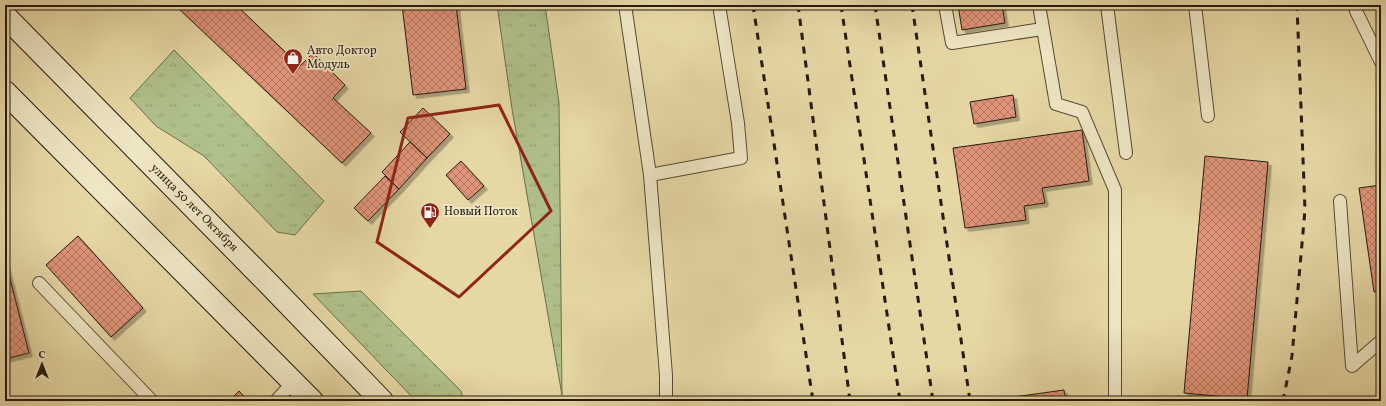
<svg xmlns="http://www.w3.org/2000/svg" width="1386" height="406" viewBox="0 0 1386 406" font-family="Vollkorn,serif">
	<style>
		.grass { fill: url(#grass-tufts); stroke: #6c6d4c }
		.building { fill: url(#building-cross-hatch); stroke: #271a0f; filter: url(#shadow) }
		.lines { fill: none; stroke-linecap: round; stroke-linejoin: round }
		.lane-casing { stroke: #574a34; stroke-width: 14 }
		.secondary-casing { stroke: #271a0f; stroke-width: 24 }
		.lane { stroke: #efe6c4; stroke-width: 12 }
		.secondary { stroke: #efe6c4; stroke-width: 22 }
		.rail { stroke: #271a0f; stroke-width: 3; stroke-dasharray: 7 7; stroke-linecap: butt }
		.marked { fill: none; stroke: #8f2418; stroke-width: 3; stroke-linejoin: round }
		.labels { text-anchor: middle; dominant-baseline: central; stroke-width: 3.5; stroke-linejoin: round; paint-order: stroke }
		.poi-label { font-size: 12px; fill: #271a0f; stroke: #efe6c4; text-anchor: start }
		.street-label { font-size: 12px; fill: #271a0f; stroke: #efe6c4 }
	</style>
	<defs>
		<pattern id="grass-tufts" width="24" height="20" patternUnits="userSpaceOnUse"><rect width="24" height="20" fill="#b0c08a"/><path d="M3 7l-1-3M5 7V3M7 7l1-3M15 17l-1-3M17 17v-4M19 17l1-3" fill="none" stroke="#97a476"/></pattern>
		<pattern id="building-cross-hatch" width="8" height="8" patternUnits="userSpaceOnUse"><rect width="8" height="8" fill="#e09479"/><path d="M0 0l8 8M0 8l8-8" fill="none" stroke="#b67862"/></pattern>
		<filter id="shadow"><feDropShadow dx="3.5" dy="3.5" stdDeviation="0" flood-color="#0004"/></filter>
	</defs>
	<rect width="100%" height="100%" fill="#e6d8a5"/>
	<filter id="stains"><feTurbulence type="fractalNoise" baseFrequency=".005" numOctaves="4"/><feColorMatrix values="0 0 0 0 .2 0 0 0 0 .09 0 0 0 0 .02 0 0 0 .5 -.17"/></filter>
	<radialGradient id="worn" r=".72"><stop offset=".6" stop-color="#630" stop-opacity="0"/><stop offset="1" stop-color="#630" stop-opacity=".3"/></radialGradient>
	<!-- grass -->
	<path class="grass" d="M497 5H545L559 103 562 395 512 109Z
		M174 50 324 201 295 235 277 232 204 156 156 126 130 98Z
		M361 291 461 391 464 401H416L313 294Z"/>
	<!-- building -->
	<path class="building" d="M175 5H236L300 66 313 53 345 85 333 98 371 133 342 163Z
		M402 5H456L466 89 413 95Z
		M958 5H1002L1005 23 962 30Z
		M1013 95 1016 117 974 124 970 102Z
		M423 108 450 134 427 158 400 132Z
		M1082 130 1089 181 1042 188 1045 203 1024 206 1026 220 965 228 953 148Z
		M410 142 427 158 399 189 382 172Z
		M1205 156 1268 162 1247 399 1184 393Z
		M461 161 484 186 468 200 446 175Z
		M385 176 399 189 368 221 354 208Z
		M1381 185V291L1374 292 1359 188Z
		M78 236 143 308 111 337 46 265Z
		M5 259 29 353 5 359Z
		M1064 390 1066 401H992V400Z
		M239 391 248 401H229Z
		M1178 396 1205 401H1177Z"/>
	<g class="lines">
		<!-- lane casing -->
		<g class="lane-casing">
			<path id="lane" d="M625 5 650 175 666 375V401
				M945 5 952 43 1042 29
				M1039 5 1056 104 1082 112 1115 190V401
				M1107 5 1126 153
				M1195 5 1208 116
				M1357 5 1356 11 1381 62
				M650 175 741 158 738 123 719 5
				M1340 201 1352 366 1381 341
				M39 283 152 401
				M276 401 293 382"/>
		</g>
		<!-- secondary casing -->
		<g class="secondary-casing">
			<path id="secondary" d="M5 16 269 284 382 401
				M5 92 312 401"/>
		</g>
		<!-- lane -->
		<use href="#lane" class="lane"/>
		<!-- secondary -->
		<use href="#secondary" class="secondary"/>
		<!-- rail -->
		<path class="rail" d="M753 5 813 401
			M798 5 850 401
			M841 5 900 401
			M875 5 933 401
			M912 5 970 401
			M1283 401 1292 356 1305 210 1297 5
			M1374 401 1381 393"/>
	</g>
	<!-- marked area -->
	<path class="marked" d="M499 105 551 211 459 297 377 242 408 118Z"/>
	<!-- icons -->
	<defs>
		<g id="shop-pin" transform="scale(1)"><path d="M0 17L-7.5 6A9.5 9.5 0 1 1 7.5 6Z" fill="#8f2418" stroke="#efe6c4"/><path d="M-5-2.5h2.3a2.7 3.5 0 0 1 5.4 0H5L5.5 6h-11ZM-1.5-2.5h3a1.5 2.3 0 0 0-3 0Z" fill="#fff"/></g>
		<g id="fuel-pin" transform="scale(1)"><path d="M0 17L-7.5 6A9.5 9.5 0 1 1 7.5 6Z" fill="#8f2418" stroke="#efe6c4"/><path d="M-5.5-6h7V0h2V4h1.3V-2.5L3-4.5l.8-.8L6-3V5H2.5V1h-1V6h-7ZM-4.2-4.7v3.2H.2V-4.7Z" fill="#fff"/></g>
	</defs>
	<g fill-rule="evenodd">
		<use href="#shop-pin" x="293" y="58"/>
		<use href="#fuel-pin" x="430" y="212"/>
	</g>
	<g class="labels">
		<!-- poi labels -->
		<g class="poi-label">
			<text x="307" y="51">Авто Доктор<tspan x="307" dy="14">Модуль</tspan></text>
			<text x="444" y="212">Новый Поток</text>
		</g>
		<!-- street labels -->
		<g class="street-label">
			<text transform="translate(194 208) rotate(45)">улица 50 лет Октября</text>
		</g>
	</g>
	<!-- margin -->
	<rect width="1386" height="406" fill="none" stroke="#e6d8a5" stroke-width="20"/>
	<rect x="6" y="6" width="1374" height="394" fill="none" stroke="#271a0f" stroke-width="2"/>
	<rect x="10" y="10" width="1366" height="386" fill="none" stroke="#271a0f"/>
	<!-- north arrow -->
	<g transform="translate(42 364)" stroke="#efe6c4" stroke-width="3" paint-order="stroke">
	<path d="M0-3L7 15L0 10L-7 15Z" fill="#271a0f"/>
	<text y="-6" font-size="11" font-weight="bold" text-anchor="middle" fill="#271a0f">С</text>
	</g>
	<rect width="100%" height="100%" filter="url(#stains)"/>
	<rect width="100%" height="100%" fill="url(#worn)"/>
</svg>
